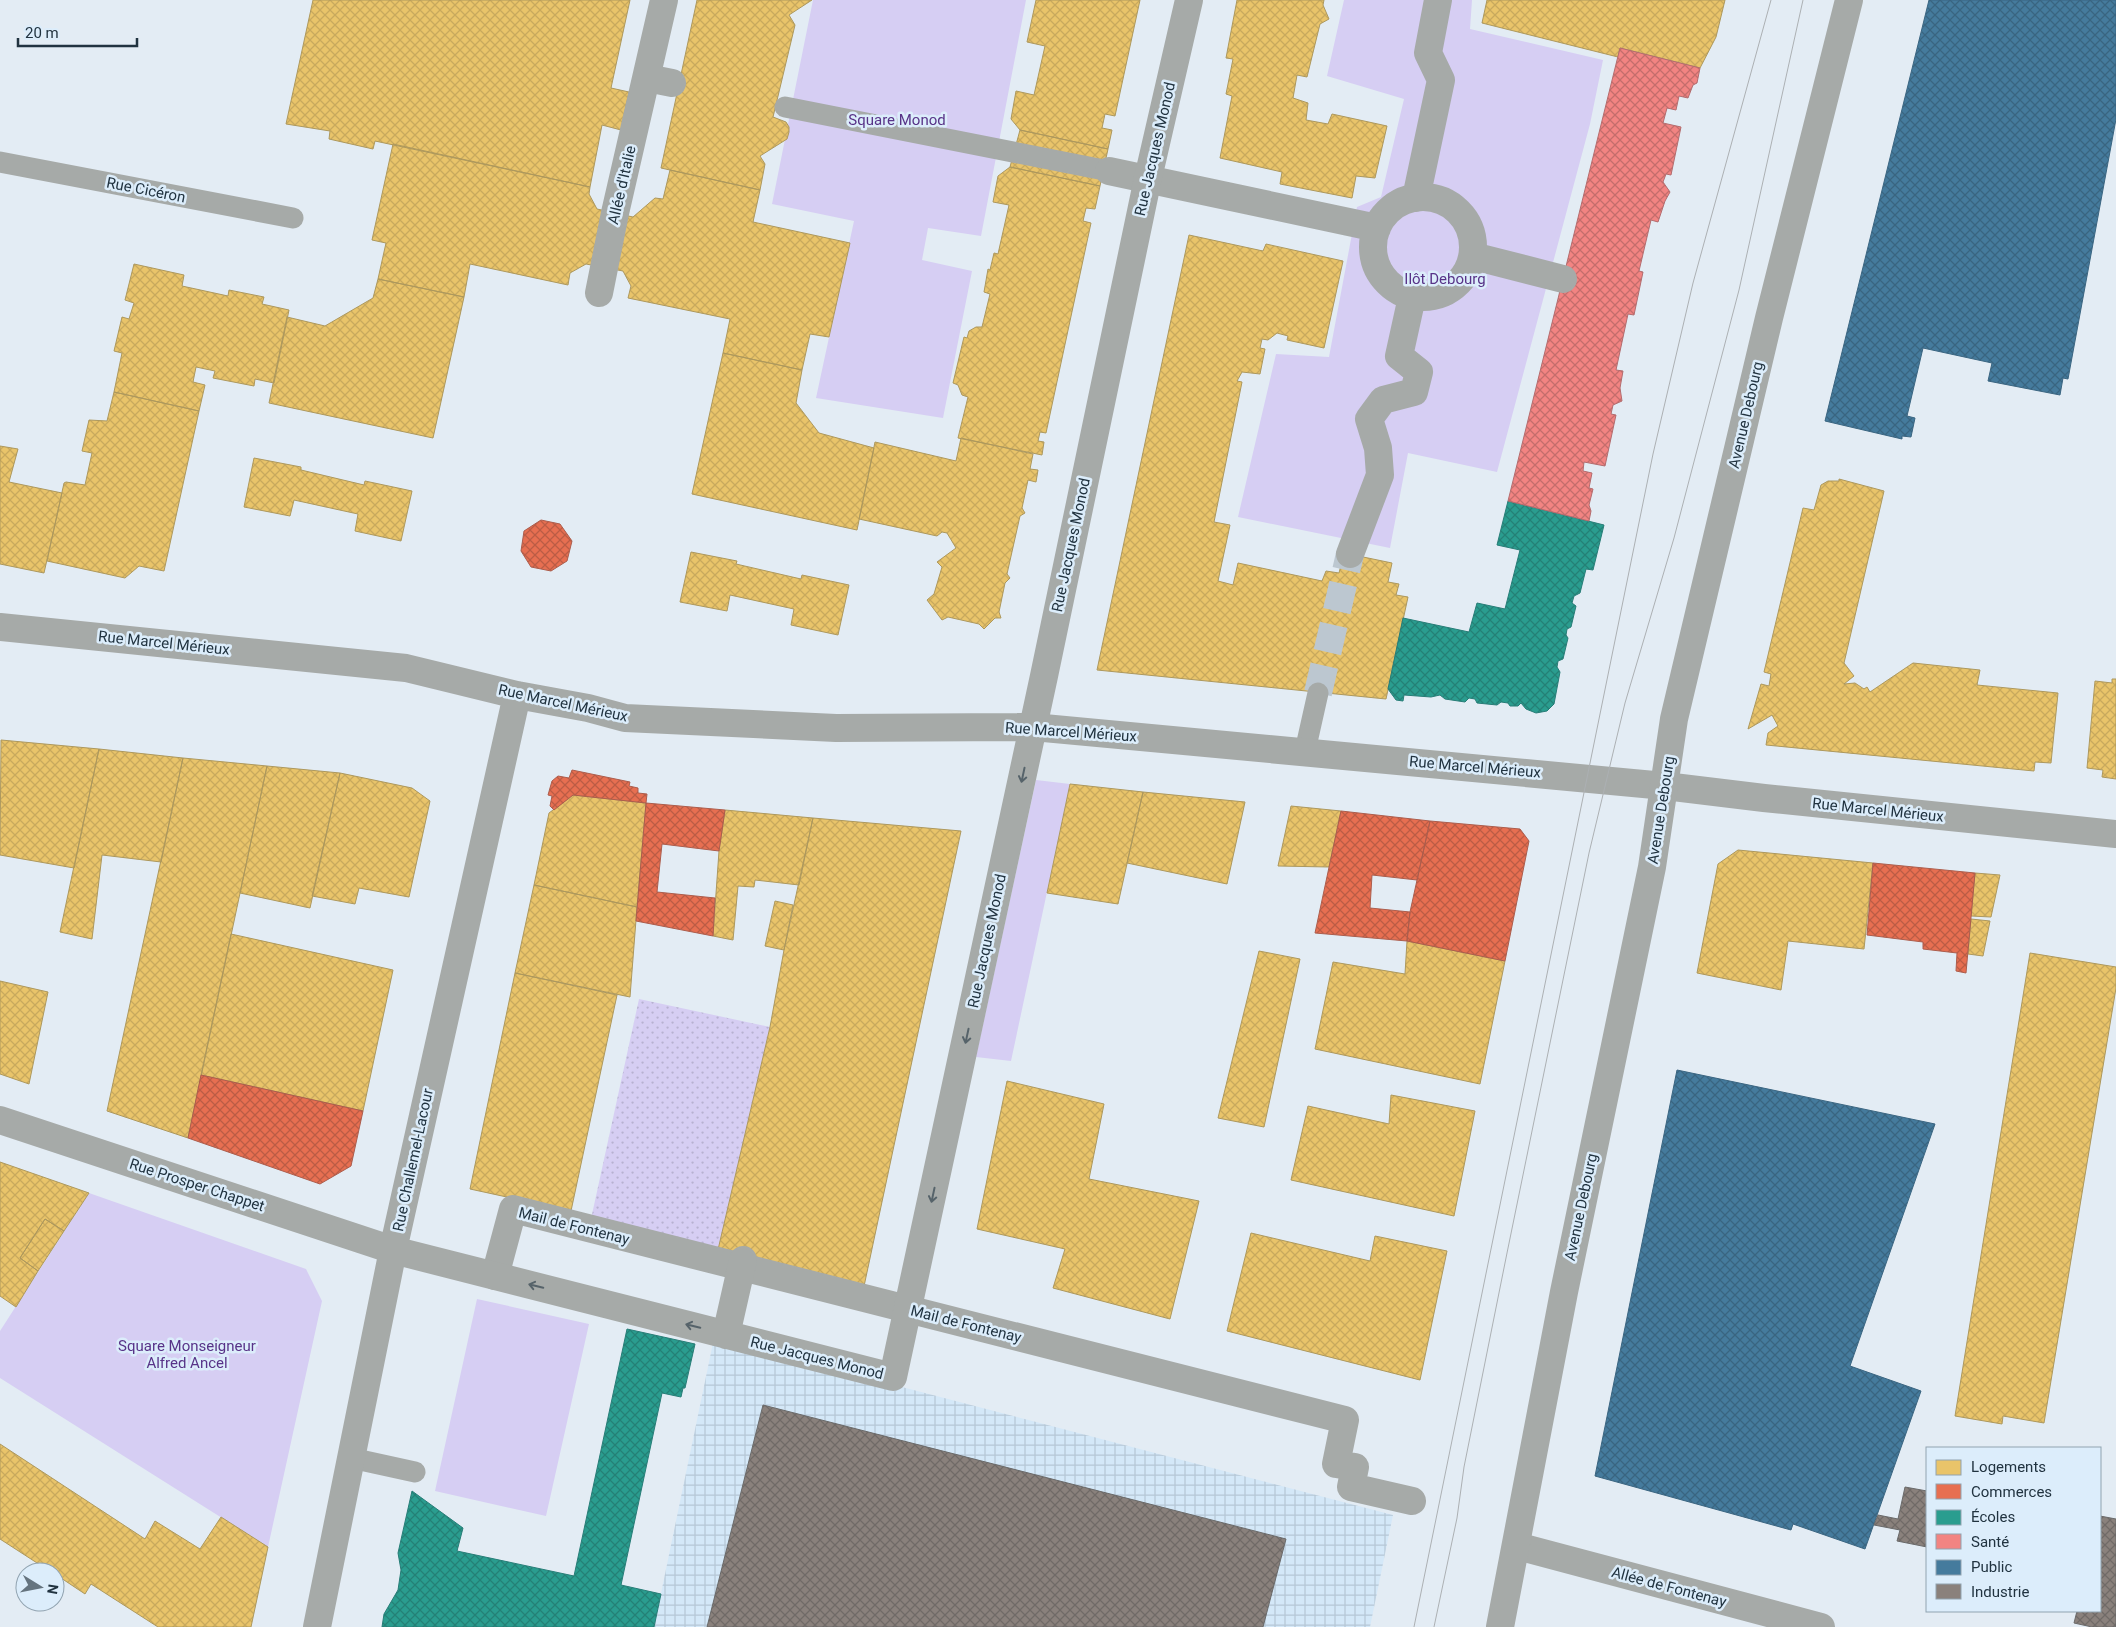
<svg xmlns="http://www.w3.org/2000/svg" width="2116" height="1627" viewBox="0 0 2116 1627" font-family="Roboto,sans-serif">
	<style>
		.industrial { fill: url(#industrial-grid) }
		.green { fill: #d6cef3 }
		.garden { fill: url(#garden-dots) }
		.homes { fill: url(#homes-cross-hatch); stroke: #ad985d }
		.shops { fill: url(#shops-cross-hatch); stroke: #ac5d4c }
		.schools { fill: url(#schools-cross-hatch); stroke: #277d77 }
		.health { fill: url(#health-cross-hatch); stroke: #b36c6e }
		.public { fill: url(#public-cross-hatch); stroke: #3a6581 }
		.industry { fill: url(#industry-cross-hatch); stroke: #6a6a6a }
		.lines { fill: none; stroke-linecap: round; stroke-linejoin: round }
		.pedestrian-tunnel { stroke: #bcc7d0; stroke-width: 28; stroke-dasharray: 28 14; stroke-linecap: butt }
		.service { stroke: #a6aaa8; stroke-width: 21 }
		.pedestrian { stroke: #a6aaa8; stroke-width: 28 }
		.minor { stroke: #a6aaa8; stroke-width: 28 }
		.tertiary { stroke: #a6aaa8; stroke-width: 28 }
		.tram { stroke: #acb0b3; stroke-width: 1 }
		.oneway { stroke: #56636a }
		.labels { text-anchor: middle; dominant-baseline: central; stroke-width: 5; stroke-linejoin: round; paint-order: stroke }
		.park-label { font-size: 15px; fill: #583388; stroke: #dcedfb }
		.street-label { font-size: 15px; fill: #213340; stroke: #dcedfb }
	</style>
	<defs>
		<pattern id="industrial-grid" width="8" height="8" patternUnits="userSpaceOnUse" patternTransform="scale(1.25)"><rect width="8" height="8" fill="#d4e8f8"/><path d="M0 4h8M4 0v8" fill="none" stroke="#b6c7d6"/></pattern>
		<pattern id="garden-dots" width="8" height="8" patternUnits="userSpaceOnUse" patternTransform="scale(1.25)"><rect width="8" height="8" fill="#d6cef3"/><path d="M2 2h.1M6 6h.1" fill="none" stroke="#b7b1d1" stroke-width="1.8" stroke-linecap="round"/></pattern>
		<pattern id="homes-cross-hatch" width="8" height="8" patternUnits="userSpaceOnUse" patternTransform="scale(1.25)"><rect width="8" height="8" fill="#e9c46a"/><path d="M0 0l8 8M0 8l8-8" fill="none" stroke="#c8a95d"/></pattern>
		<pattern id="shops-cross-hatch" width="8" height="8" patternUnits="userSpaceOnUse" patternTransform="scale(1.25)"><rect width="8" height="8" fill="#e76f51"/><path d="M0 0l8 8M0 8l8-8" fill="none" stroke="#bb5c45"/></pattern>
		<pattern id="schools-cross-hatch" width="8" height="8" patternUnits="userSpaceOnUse" patternTransform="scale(1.25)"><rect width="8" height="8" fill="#2a9d8f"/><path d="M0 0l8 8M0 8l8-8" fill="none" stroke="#248176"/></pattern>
		<pattern id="health-cross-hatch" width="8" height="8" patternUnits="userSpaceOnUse" patternTransform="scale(1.25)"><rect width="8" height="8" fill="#f28482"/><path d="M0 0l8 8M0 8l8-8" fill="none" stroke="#c46d6c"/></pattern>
		<pattern id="public-cross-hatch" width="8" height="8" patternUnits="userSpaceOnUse" patternTransform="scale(1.25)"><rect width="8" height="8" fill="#457b9d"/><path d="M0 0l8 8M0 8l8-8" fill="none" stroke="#396581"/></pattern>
		<pattern id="industry-cross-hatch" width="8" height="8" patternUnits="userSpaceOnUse" patternTransform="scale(1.25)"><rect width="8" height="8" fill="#8a817c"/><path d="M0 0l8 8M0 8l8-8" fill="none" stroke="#706a67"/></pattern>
	</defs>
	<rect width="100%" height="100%" fill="#e3ecf4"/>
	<!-- industrial -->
	<path class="industrial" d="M714 1338 1393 1515 1370 1627H654Z"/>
	<!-- green -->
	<path class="green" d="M813 0H1026L981 236 928 228 922 260 972 271 943 418 816 398 854 221 772 204Z
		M1344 0H1472L1470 29 1603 60 1590 124 1497 472 1408 453 1390 548 1238 517 1276 354 1329 357 1357 207 1381 197 1404 99 1327 76Z
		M1036 780 1070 784 1011 1061 976 1057Z
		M89 1193 306 1269 322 1301 268 1547 0 1378V1331Z
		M477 1299 589 1324 546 1516 435 1491Z"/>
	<!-- garden -->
	<path class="garden" d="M639 999 770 1027 717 1254 591 1219Z"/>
	<!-- homes -->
	<path class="homes" d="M313 0H630L611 88 629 92 621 130 602 125 590 187 375 141 373 149 329 139 330 131 286 124Z
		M697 0H812L789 15 795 25 773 117 786 122 789 127V132L787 139 760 156 765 164 760 190 661 168Z
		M1036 0H1140L1115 116 1105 114 1102 128 1112 130 1108 149 1020 130 1011 119 1016 91 1034 95 1045 46 1027 42Z
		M1237 0H1324L1323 5 1329 19 1320 24 1307 77 1297 75 1293 98 1308 103 1306 120 1328 124 1332 114 1387 126 1375 178 1356 176 1352 198 1280 184 1282 172 1220 158 1232 96 1226 94 1233 59 1226 58Z
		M1487 0H1725L1716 37 1700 68 1620 48 1618 57 1482 23Z
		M1020 130 1108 149 1100 186 1010 167Z
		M393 144 590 187 589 194 597 209 633 217 655 198 663 199 670 170 760 190 753 222 850 243 829 337 810 334 802 370 723 353 730 319 628 298 631 286 623 271 586 264 570 273 568 285 470 264 464 297 378 279 386 243 372 240Z
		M1010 167 1100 186 1095 209 1086 208 1083 221 1091 223 1046 433 1040 432 1038 441 1044 442 1042 455 958 438 968 397 962 395 958 385 953 383 964 337 967 338 969 331 976 327H982L990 294 984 292 988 269 990 270 994 253 998 254 1009 205 993 202 998 176Z
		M1189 235 1263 251 1266 244 1343 261 1324 348 1287 340 1288 336 1277 333 1268 340 1262 339 1260 348 1265 349 1260 374 1242 372 1237 381 1242 382 1214 522 1230 525 1218 581 1233 585 1238 563 1322 581 1326 571 1339 573 1344 553 1392 563 1388 582 1399 584 1396 595 1408 597 1386 699 1097 670Z
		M134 264 184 275 182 286 228 296 229 290 264 297 262 304 289 310 274 383 255 379 254 386 213 378 215 371 196 367 193 382 205 385 199 411 114 392 122 353 114 351 122 317 129 319 134 303 125 300Z
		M378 279 464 297 433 438 269 403 287 317 325 326 373 298Z
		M723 353 802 370 796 403 819 433 874 448 857 530 692 494Z
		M114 392 199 411 164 571 139 566 125 578 47 561 64 483 66 482 85 485 92 453 82 451 89 420 107 421Z
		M961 438 1033 454 1030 469 1038 470 1036 482 1028 480 1022 508 1025 513 1020 516 1007 574 1010 578 1005 583 999 612 1001 618H995L984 629 979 624 948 617 942 620 927 600 934 594 942 567 937 562 956 548 947 533 942 532 937 536 859 519 875 442 956 461Z
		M0 446 18 449 9 482 62 493 44 573 0 564Z
		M254 458 301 467V470L364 485 365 481 412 491 401 541 355 531 358 514 294 500 290 516 244 507Z
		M1839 479 1884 491 1844 663 1854 676 1844 684 1855 683 1864 689 1867 687 1870 692 1913 663 1980 670 1977 685 2058 693 2051 763 2035 762 2034 771 1766 745 1768 733 1778 726 1772 715 1748 729 1761 684 1769 686 1771 674 1764 672 1803 508 1814 510 1821 485 1828 481H1839Z
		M691 552 737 561 736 564 801 579 802 575 849 585 838 635 791 625 794 609 730 595 727 611 680 602Z
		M2112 679H2116V779L2102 777 2103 770 2087 768 2095 681 2112 683Z
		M1 740 99 749 74 868 0 855Z
		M99 749 183 758 161 862 102 855 92 939 60 932Z
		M183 758 267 766 188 1138 107 1111Z
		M267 766 340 773 310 908 240 893Z
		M340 773 412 788 430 801 409 897 359 888 355 904 312 896Z
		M1070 784 1143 792 1118 904 1047 893Z
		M1143 792 1245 802 1227 884 1127 863Z
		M573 795 646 803 637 907 534 885 549 813Z
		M1291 806 1341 811 1329 867 1278 866Z
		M725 810 813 818 799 885 755 880 754 887 738 886 733 940 713 936 719 851Z
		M813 818 961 831 863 1291 717 1254 770 1027 784 950Z
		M1738 850 1873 863 1864 949 1788 941 1781 990 1697 973 1718 864Z
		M1975 873 2000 875 1991 917 1971 916Z
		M534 885 637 907 630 997 515 973Z
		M775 901 793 905 784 950 765 946Z
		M1971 919 1990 921 1983 956 1968 954Z
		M231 934 393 970 363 1111 201 1075Z
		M1407 941 1505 961 1480 1084 1315 1049 1333 962 1405 974Z
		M1259 951 1300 959 1264 1127 1218 1118Z
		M2030 953 2116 967V988L2044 1423 2003 1416 2002 1424 1955 1416Z
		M515 973 617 995 571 1211 470 1189Z
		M0 981 48 992 29 1084 0 1074Z
		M1007 1081 1104 1104 1089 1179 1199 1201 1170 1319 1053 1288 1065 1249 977 1229Z
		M1391 1095 1475 1111 1454 1216 1291 1180 1308 1106 1389 1124Z
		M0 1162 89 1193 64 1231 45 1219 20 1258 38 1271 16 1307 0 1296Z
		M45 1219 64 1231 38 1271 20 1258Z
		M1251 1233 1370 1261 1375 1236 1447 1251 1420 1380 1227 1331Z
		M0 1444 145 1539 155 1521 200 1549 221 1517 268 1547 251 1627H158L91 1584 85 1594 55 1574V1572H51L0 1539Z"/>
	<!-- shops -->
	<path class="shops" d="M541 520 560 524 572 541 567 561 551 571 531 567 521 551 524 531Z
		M572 770 630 782 629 786 638 788V793L647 794 646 803 573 795 554 810 550 806 552 796 548 795 552 781 558 776 569 778Z
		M646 803 725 810 719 851 662 844 657 892 715 898 713 936 636 921Z
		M1341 811 1430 821 1417 880 1372 875 1370 908 1410 912 1407 941 1315 933Z
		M1430 821 1520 829 1529 841 1505 961 1407 941 1410 912Z
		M1873 863 1975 873 1966 973 1956 971 1957 953 1923 949V942L1867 935Z
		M201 1075 363 1111 351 1166 320 1184 188 1138Z"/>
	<!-- schools -->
	<path class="schools" d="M1508 501 1604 525 1593 570 1586 569 1580 593 1574 596 1572 603 1576 606 1571 627 1567 629 1566 635 1568 638 1563 659 1558 661 1557 667 1560 672 1554 704 1547 711 1536 713 1526 709 1521 703 1518 706H1510L1508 703 1501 702 1497 705 1477 703 1475 699 1469 698 1465 702 1445 699 1440 695 1431 697 1404 695 1403 701 1396 700 1388 689 1403 618 1469 632 1477 603 1505 609 1520 550 1497 545Z
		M627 1329 695 1344 685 1388H683L681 1397 662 1393 621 1585 661 1594 654 1627H382L384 1614 398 1590 401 1570 398 1553 412 1491 463 1528 457 1551 574 1576Z"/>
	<!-- health -->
	<path class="health" d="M1620 48 1700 68 1697 83 1693 85 1688 98 1679 96 1676 110 1667 108 1663 123 1681 127 1671 175 1666 174 1663 182 1670 192 1665 201 1658 222 1651 220 1639 271 1643 272 1634 315 1628 314 1616 370 1623 371 1620 388 1622 401 1613 405 1611 414 1616 415 1605 466 1584 462 1583 471 1592 473 1589 488 1593 489 1589 505 1591 511 1589 521 1508 501Z"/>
	<!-- public -->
	<path class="public" d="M1929 0H2116V119L2068 379 2063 378 2060 395 1988 381 1992 363 1923 348 1907 416 1915 418 1911 437 1902 436V439L1825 421Z
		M1677 1070 1935 1124 1850 1366 1921 1391 1865 1549 1793 1524 1791 1530 1595 1476Z"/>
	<!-- industry -->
	<path class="industry" d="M763 1405 1286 1539 1263 1627H707Z
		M1905 1487 1927 1491V1547L1897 1541 1900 1530 1874 1525 1878 1515 1898 1519Z
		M2100 1516 2116 1519V1627H2092L2074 1623 2077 1611H2100Z"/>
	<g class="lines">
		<!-- pedestrian-tunnel -->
		<path class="pedestrian-tunnel" d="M1318 693 1350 554"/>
		<!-- service -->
		<path class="service" d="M785 107 1109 171
			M0 162 293 218
			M1305 751 1318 693
			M351 1458 415 1472"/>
		<!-- pedestrian -->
		<path class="pedestrian" d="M647 78 672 83
			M1109 171 1377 228
			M1373 247a50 50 0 1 1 100 0a50 50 0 1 1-100 0Z
			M1416 198 1441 80 1428 53 1438 0
			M1473 256 1563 279
			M599 293 615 213 664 0
			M1350 554 1380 475 1378 448 1369 419 1383 400 1414 392 1419 372 1399 356 1412 297
			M495 1276 513 1209 1345 1420 1336 1464 1355 1467 1351 1487 1412 1501"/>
		<!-- minor -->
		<path class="minor" d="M0 627 406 668 517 695 588 708 625 718 836 728 1033 727 1665 786 1764 798 2116 834
			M0 1120 393 1250 893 1377 1044 676 1148 178 1189 0
			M726 1335 743 1260
			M1517 1546 1821 1627
			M317 1627 393 1250 517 695"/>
		<!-- tertiary -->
		<path class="tertiary" d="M1500 1627 1564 1292 1652 867 1674 719 1769 318 1849 0"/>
		<!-- tram -->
		<path class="tram" d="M1414 1627 1653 454 1693 283 1771 0
			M1434 1627 1457 1518 1464 1467 1507 1253 1589 853 1625 703 1674 538 1739 290 1803 0"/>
	</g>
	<!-- one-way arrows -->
	<defs><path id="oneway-shaft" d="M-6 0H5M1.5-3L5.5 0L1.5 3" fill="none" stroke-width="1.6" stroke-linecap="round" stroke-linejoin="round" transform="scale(1.25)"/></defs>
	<g class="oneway">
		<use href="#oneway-shaft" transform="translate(1023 775) rotate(102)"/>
		<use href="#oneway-shaft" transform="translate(967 1036) rotate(102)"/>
		<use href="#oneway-shaft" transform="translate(933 1195) rotate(102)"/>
		<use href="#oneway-shaft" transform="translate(536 1286) rotate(-166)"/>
		<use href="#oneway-shaft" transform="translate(693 1326) rotate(-166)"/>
	</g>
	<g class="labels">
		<!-- park labels -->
		<g class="park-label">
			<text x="897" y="120">Square Monod</text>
			<text x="1445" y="279">Ilôt Debourg</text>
			<text x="187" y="1346">Square Monseigneur<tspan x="187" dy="17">Alfred Ancel</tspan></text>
		</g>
		<!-- street labels -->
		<g class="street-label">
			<text transform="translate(1155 149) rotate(-77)">Rue Jacques Monod</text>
			<text transform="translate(622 185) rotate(-77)">Allée d'Italie</text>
			<text transform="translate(146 190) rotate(11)">Rue Cicéron</text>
			<text transform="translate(1746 415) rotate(-77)">Avenue Debourg</text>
			<text transform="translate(1071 545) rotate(-78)">Rue Jacques Monod</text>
			<text transform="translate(164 643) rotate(6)">Rue Marcel Mérieux</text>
			<text transform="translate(563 703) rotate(12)">Rue Marcel Mérieux</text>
			<text transform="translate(1071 732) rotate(4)">Rue Marcel Mérieux</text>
			<text transform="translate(1475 767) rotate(5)">Rue Marcel Mérieux</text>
			<text transform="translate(1661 810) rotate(-81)">Avenue Debourg</text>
			<text transform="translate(1878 810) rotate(6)">Rue Marcel Mérieux</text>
			<text transform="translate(987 941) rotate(-78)">Rue Jacques Monod</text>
			<text transform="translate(413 1160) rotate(-78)">Rue Challemel-Lacour</text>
			<text transform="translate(197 1185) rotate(18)">Rue Prosper Chappet</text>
			<text transform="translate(1581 1207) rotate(-78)">Avenue Debourg</text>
			<text transform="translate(574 1226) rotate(14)">Mail de Fontenay</text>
			<text transform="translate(966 1324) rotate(14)">Mail de Fontenay</text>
			<text transform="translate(817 1358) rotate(14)">Rue Jacques Monod</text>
			<text transform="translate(1669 1587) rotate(15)">Allée de Fontenay</text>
		</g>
	</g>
	<!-- legend -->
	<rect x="1926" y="1447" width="175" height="165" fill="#dcedfb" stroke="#91a3b0"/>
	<rect x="1936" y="1460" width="25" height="15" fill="#e9c46a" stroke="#91a3b0"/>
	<text x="1971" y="1472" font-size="15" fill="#213340">Logements</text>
	<rect x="1936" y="1484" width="25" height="15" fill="#e76f51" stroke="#91a3b0"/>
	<text x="1971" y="1497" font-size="15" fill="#213340">Commerces</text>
	<rect x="1936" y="1510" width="25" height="15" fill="#2a9d8f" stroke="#91a3b0"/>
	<text x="1971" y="1522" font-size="15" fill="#213340">Écoles</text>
	<rect x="1936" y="1534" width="25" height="15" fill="#f28482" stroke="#91a3b0"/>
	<text x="1971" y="1547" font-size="15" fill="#213340">Santé</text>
	<rect x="1936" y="1560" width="25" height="15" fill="#457b9d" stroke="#91a3b0"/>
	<text x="1971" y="1572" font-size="15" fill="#213340">Public</text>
	<rect x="1936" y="1584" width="25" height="15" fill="#8a817c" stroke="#91a3b0"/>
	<text x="1971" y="1597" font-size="15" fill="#213340">Industrie</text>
	<!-- north arrow -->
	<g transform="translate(40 1587) rotate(100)"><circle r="24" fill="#dcedfb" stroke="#91a3b0"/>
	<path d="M0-4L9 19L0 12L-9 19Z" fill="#65747f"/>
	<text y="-8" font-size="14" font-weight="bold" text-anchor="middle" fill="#213340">N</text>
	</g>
	<!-- scale -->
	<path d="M18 38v8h119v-8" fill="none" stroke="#213340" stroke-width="2.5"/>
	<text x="25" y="38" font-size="15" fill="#213340" stroke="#dcedfb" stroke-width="4" paint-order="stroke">20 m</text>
</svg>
